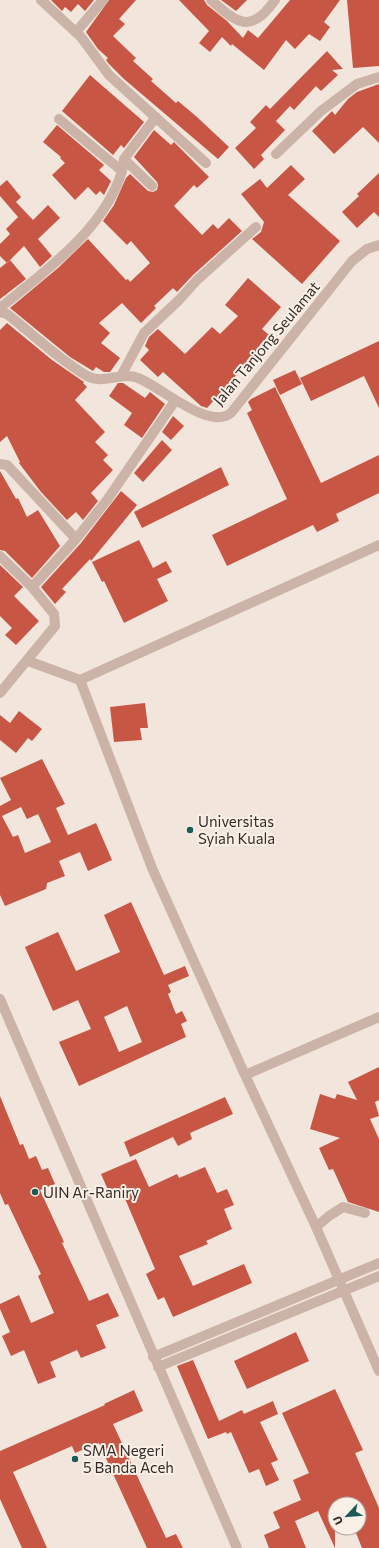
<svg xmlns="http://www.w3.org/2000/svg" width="379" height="1548" viewBox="0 0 379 1548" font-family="Commissioner,sans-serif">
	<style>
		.building { fill: #c85644; fill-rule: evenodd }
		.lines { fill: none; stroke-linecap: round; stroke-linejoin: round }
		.minor { stroke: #cbb4a7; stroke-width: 10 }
		.tertiary { stroke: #cbb4a7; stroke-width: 10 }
		.poi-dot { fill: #1c5a57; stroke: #faf0e8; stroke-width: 1.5 }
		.labels { text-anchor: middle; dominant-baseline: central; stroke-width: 4; stroke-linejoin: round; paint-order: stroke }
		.street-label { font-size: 15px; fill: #372b28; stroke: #faf0e8 }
		.poi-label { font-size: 15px; fill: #372b28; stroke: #faf0e8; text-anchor: start }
	</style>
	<rect width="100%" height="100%" fill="#f2e5dc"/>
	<!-- building -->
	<path class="building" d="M51 0H94L85 11 78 4 71 12 65 7 62 11Z
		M109 0H136L119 19 125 24 113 36 136 58 133 61 153 79 151 81 176 103 178 101 197 117 229 147 218 159 124 79 109 64 106 60 108 58 98 49 86 32Z
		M179 0H204L207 5 227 21 243 38 248 30 258 38 290 0H340L324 22 330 27 320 41 309 34 295 49 286 40 264 70 232 44 231 46 222 37 210 52 199 43 209 31Z
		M221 0H247L236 11Z
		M347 0H379V66L353 68Z
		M327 51 343 69 332 70 338 75 321 91 316 86 294 110 290 106 276 121 285 130 261 155 264 159 254 169 235 148 256 128 250 122 266 105 270 109Z
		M90 75 144 122 124 148 121 145 113 155 62 111Z
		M379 84V143L363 127 334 154 312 131 332 111 335 115 348 99 357 92Z
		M57 125 104 165 99 170 111 181 104 195 100 191 96 195 88 187 75 200 52 175 65 163 60 158 61 157 43 142Z
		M154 130 171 145 174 142 209 177 197 188 194 185 174 206 202 235 213 224 218 229 229 218 242 231 193 275 177 292 173 288 154 306 156 308 141 323 122 303 99 323 110 333 101 343 120 358 110 372H104L96 367 93 371 70 357 10 308 58 268 88 239 126 280 128 279 130 282 150 263 131 241 127 245 103 221 114 205 126 178 130 174 148 191 153 192 157 190 158 185 157 182 134 157Z
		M291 165 305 179 288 195 340 241 302 284 252 239 261 232 264 222 241 194 260 179 267 188Z
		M379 173V217L374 212 357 228 342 212 359 196 357 194Z
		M7 180 21 197 16 202 33 220 48 205 60 218 38 239 52 256 40 267 24 246 7 263 0 256V244L10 234 6 229 18 217 0 196V186Z
		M10 260 26 279 0 299V268Z
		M248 278 281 307 262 329 269 335 259 346 261 348 207 408 201 406 163 372 158 377 140 360 149 350 145 346 149 337 158 329 185 354 212 327 220 334 238 316 225 305Z
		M7 323 52 360 84 382 83 383 87 387 75 400 105 432 95 442 108 455 103 460 113 470 91 493 98 501 83 520 76 512 67 520 41 492 19 463 20 462 7 436 0 442V330Z
		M379 341V408L364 376 311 401 300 378Z
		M295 370 302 384 280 395 273 380Z
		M118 383H123L145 398 150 392 165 404 142 438 124 425 132 413 109 396Z
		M275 387 321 483 379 455V493L336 514 339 521 317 532 313 525 227 566 212 535 287 499 247 413 252 410 248 402 251 399Z
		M173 416 184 426 171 440 162 432Z
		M162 440 172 450 143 482 134 473Z
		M221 467 229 485 142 528 134 512Z
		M0 471 16 499 18 498 27 517 38 510 60 546 32 578 5 551 0 550Z
		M121 491 137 505 91 561 90 559 62 589 66 592 55 604 41 587 81 543Z
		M139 540 153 568 166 561 172 572 157 579 168 601 124 623 104 581 102 582 92 562Z
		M0 565 23 587 14 596 39 621 16 645 5 635 12 628 0 616Z
		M145 703 148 728H140L142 740 114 742 110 707Z
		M19 711 42 729 32 741 28 738 16 753 0 740V715L10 723Z
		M42 759 65 804 56 808 68 835 96 823 112 860 88 871 80 852 59 861 65 876 47 883 46 889 5 906 0 895V806L11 800 0 778ZM21 807 27 819 38 814 51 842 25 853 18 835 13 837 2 816Z
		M131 902 164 975 185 966 189 976 168 985 171 992 168 994 176 1014 182 1011 187 1021 181 1024 186 1037 79 1086 59 1042 91 1029 78 1000 53 1011 25 947 58 932 76 971 120 952 104 915ZM127 1006 142 1042 119 1052 104 1017Z
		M379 1067V1100L375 1102 379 1116 370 1119 379 1139V1212L348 1202 333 1169 329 1170 319 1148 340 1138 310 1129 320 1094 335 1099 337 1094 357 1100 348 1082Z
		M0 1096 20 1145 23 1144 29 1159 36 1156 42 1170 48 1168 55 1184 40 1190 64 1242 62 1243 89 1301 108 1293 119 1316 96 1325 106 1348 81 1358 77 1350 50 1362 56 1377 38 1384 24 1350 11 1356 2 1336 10 1332 0 1309V1304L19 1295 31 1323 54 1313 38 1276 41 1274 8 1204 5 1205 0 1193Z
		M225 1097 233 1114 190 1133 192 1139 178 1146 173 1137 130 1157 124 1142Z
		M136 1159 149 1187 177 1174 179 1178 205 1167 217 1193 227 1189 234 1205 224 1209 232 1229 206 1241 208 1244 179 1256 193 1286 244 1264 252 1283 173 1317 164 1297 158 1300 146 1274 155 1269 123 1194 112 1199 101 1174Z
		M296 1332 309 1361 247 1389 234 1361Z
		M193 1360 219 1421 242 1410 244 1414 273 1401 278 1414 260 1422 278 1460 271 1463 279 1480 266 1486 259 1469 249 1473 231 1432 227 1434 226 1432 208 1439 177 1366Z
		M335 1389 363 1450 355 1453 379 1508V1548H362L354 1528H359V1504H335V1548L318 1511 295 1521 306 1548H269L264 1535 280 1528 273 1512 301 1500 293 1480 309 1473 282 1413Z
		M134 1390 143 1411 113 1424 166 1538 176 1534 183 1548H147L99 1443 75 1453 72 1446 13 1472 47 1548H22L0 1499V1451L105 1405 104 1404Z"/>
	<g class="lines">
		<!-- minor -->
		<path class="minor" d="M41 0 81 37 109 75 206 163
			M211 0C237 23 251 35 275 0
			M76 32 103 0
			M59 119 122 171 124 159 156 117
			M276 154 321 111 357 84 379 77
			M124 159 152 186
			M0 308C45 271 105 229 122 171
			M121 376 144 333 179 300 197 280 256 227
			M0 464 7 465 76 539
			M0 556 32 587 54 614 55 626 0 693
			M32 587 76 539 107 500 175 401
			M28 661 80 680 379 545
			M80 680 152 868 245 1075 316 1227 379 1371
			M0 999 237 1548
			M245 1075 379 1017
			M316 1227 329 1216 343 1207 365 1213
			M153 1357 379 1263
			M158 1367 379 1276"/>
		<!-- tertiary -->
		<path class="tertiary" d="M0 312 7 314C34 335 58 359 87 376 104 385 121 371 138 378 160 386 209 431 231 413L352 261 367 249 379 245"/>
	</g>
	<!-- markers -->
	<g class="poi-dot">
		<circle cx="190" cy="830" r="4"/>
		<circle cx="35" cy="1192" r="4"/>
		<circle cx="75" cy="1459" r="4"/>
	</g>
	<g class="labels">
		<!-- street labels -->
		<g class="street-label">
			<text transform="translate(266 343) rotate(-50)">Jalan Tanjong Seulamat</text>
		</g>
		<!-- poi labels -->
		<g class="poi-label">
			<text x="198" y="821">Universitas<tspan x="198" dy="17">Syiah Kuala</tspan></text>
			<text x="43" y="1192">UIN Ar-Raniry</text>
			<text x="83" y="1450">SMA Negeri<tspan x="83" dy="17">5 Banda Aceh</tspan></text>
		</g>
	</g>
	<!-- north arrow -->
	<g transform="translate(347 1516) rotate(244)"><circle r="19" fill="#faf0e8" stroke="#aca19b"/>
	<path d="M0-3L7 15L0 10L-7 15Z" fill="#1c5a57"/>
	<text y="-6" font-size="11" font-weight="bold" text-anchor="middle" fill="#372b28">U</text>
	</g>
</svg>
